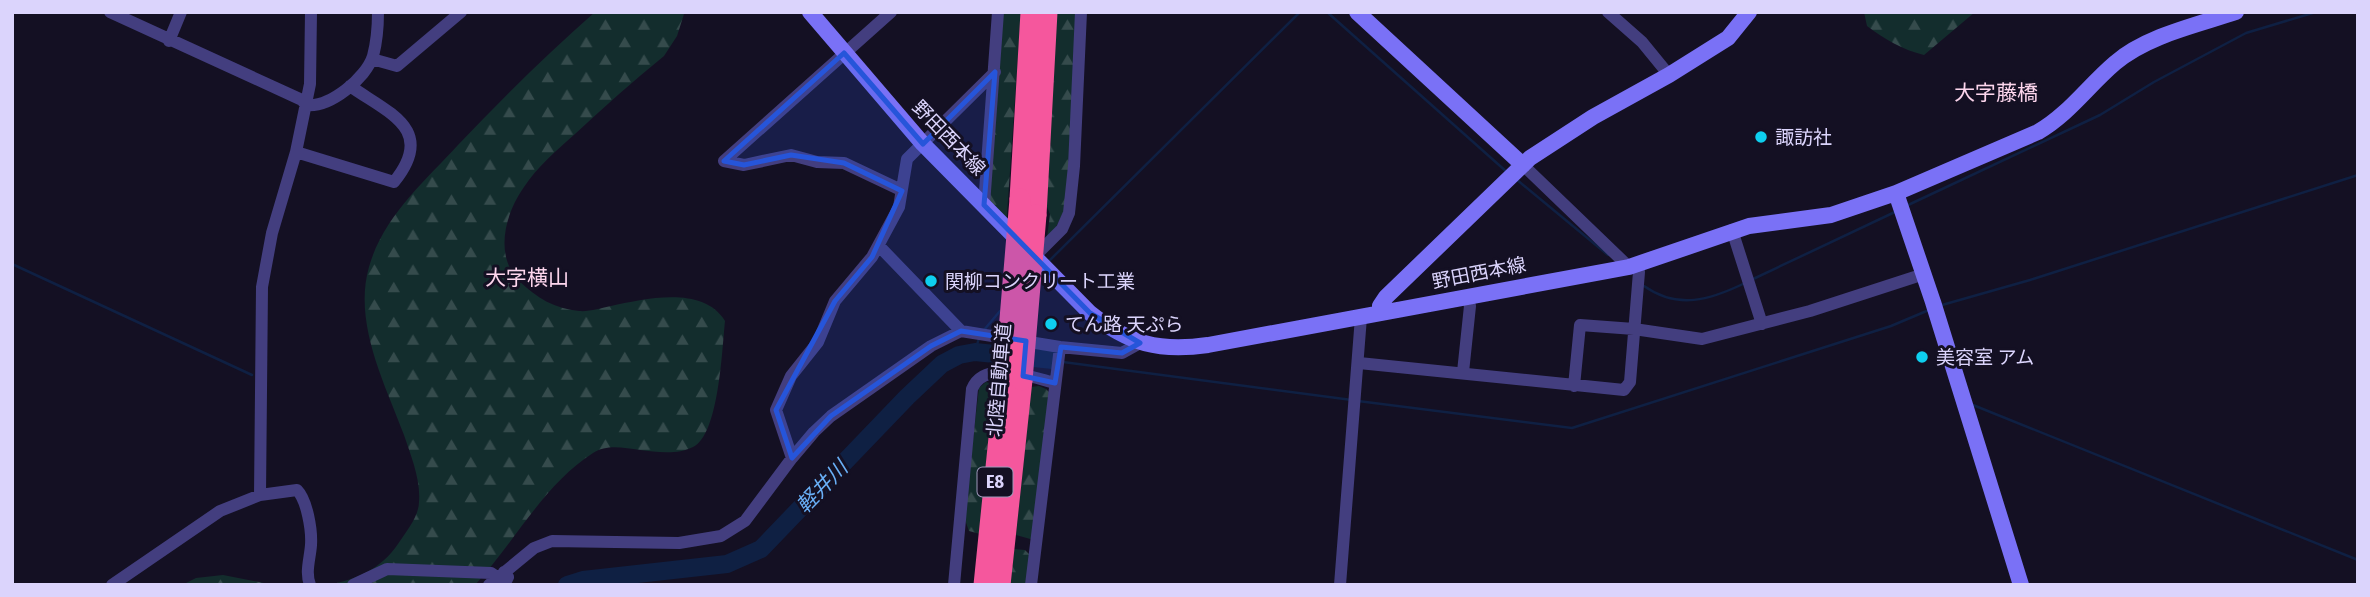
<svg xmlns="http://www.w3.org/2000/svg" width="2370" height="597" viewBox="0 0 2370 597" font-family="'Fira Sans Condensed','Noto Sans JP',sans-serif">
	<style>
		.forest { fill: url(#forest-firs) }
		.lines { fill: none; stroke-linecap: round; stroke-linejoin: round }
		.stream { stroke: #0f2043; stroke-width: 2.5 }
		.river { stroke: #0f2043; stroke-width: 18 }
		.street { stroke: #433e7f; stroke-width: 12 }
		.secondary { stroke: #7a71f6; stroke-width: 16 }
		.highway { stroke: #f5579d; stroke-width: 21 }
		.highway-bridge { stroke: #f5579d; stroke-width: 21 }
		.marked { fill: #2655da; fill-opacity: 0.2; stroke: #2655da; stroke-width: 5; stroke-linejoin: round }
		.poi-dot { fill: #0ecfef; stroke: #141023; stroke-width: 2.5 }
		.labels { text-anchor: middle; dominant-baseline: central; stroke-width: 6; stroke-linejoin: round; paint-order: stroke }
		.shield { fill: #141023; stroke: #9f99bb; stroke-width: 2 }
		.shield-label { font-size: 18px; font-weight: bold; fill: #dbd4fc }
		.poi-label { font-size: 19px; fill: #dbd4fc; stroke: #141023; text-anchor: start }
		.street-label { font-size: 19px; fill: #dbd4fc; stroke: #141023 }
		.neighbourhood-label { font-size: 21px; fill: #fdd6ed; stroke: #141023 }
		.water-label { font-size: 21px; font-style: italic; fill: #69aff6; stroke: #141023 }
	</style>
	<defs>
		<pattern id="forest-firs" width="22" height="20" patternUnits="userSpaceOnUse" patternTransform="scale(1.75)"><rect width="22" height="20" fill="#132d2d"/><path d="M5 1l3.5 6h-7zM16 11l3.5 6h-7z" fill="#354b4c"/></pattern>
	</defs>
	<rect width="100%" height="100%" fill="#141023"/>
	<!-- forest -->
	<path class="forest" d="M595 12H684V14L677 36 664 56C633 81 604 107 575 134 557 150 537 167 524 187 505 214 494 255 519 281 537 298 555 309 579 311 589 312 601 308 611 306 645 299 703 285 725 321 722 349 719 435 693 447 677 455 657 452 640 450 624 448 607 444 593 453 544 484 514 543 475 585H327C356 580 381 569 398 544 406 532 419 516 419 502 421 480 411 456 404 435 385 384 353 323 369 267 383 217 424 182 458 145 502 99 547 54 595 12Z
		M998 12H1021L1006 228 984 205Z
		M1055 12H1076L1069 166 1064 211 1056 227 1047 238 1050 214 1043 197Z
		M1864 12H1975L1924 55C1903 50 1884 39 1867 26Z
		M986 382 993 384 980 534 969 531 964 517 979 388Z
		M1039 386 1046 389 1049 392 1034 540 1016 535 1031 387Z
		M1014 549 1025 550 1031 556 1027 585H1010Z
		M223 575 274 585H182L196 578Z"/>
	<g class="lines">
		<!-- stream -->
		<path class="stream" d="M1327 12 1508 173
			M1516 179 1608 255
			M1906 206 2100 115 2154 82 2246 33 2316 12
			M1049 261 1300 12
			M12 264 252 375
			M1751 280 1897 211
			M1644 286C1678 310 1710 300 1745 283
			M1942 305 2030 280 2358 175
			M984 330 1000 311
			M975 352 979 338
			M1063 362 1352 400
			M1358 401 1572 428 1891 326 1929 310
			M1973 405 2358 560"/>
		<!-- river -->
		<path class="river" d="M567 585 583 580 727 564 761 549 907 397 942 364 959 355 975 352 1053 360"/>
		<!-- street -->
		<path class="street" d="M110 12 302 100 306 105C330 108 366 78 373 56 377 41 378 27 378 12
			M1608 12 1642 42 1669 75
			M169 41 181 12
			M372 59 397 66 461 12
			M296 152 394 182C437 129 388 113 350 86
			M724 161 891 12
			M724 161 744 165 791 155 817 162 844 163 901 190
			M1523 165 1629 267
			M984 205 998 12
			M1732 230 1762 324
			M879 246 961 331
			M1034 257 1062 229 1069 213 1074 166 1081 12
			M1359 363 1624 390 1630 382 1639 272 1637 265
			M1463 372 1470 306 1467 297
			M1574 386 1580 325 1634 329 1702 339 1810 311 1924 274
			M792 458 776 410 791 376 818 342 835 301 872 257 899 207 907 159 995 72
			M260 495 262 287 272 233 296 152 310 84 311 12
			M504 572 508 577 504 585
			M112 585 220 511 260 495 297 490C307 500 312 530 311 545 310 559 305 572 310 585
			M353 585 387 569 491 573 497 577
			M489 585 534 548 552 541 679 543 721 536 745 521 792 458 814 432 831 416 931 346 961 331 1060 347 1122 353 1140 343
			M954 585 972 389C984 359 1031 377 1055 383
			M1031 585 1060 347
			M1340 585 1361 317"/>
		<!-- secondary -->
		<path class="secondary" d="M810 12 923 144 1090 313C1129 344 1159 352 1208 345L1629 267 1749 226 1831 215 1896 193 2038 132C2069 114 2088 86 2115 63 2146 36 2197 25 2236 12
			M1357 12 1523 165
			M1896 193 1933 302 2021 585
			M1381 313 1380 306 1386 297 1530 158 1593 117 1669 75 1728 38 1749 12"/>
		<!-- highway -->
		<path class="highway" d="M1020 199 1031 12
			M1036 215 1047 12
			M984 585 1005 379
			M1000 585 1022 380"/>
		<!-- highway-bridge -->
		<path class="highway-bridge" d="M1005 379 1020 199
			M1022 380 1036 215"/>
	</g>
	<!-- marked area -->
	<path class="marked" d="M844 53 923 144 995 72 984 205 1090 313 1140 343 1122 353 1061 347 1055 383 1023 376 1026 341 961 331 931 346 831 416 792 458 776 410 835 301 872 257 902 191 844 163 791 155 744 165 724 161Z"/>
	<!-- markers -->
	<g class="poi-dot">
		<circle cx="1761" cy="137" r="7"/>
		<circle cx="931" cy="281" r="7"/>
		<circle cx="1051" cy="324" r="7"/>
		<circle cx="1922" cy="357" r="7"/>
	</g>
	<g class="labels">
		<!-- shield labels -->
		<rect class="shield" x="977.5" y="467.5" width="35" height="29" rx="5"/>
		<g class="shield-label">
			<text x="995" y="482">E8</text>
		</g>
		<!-- poi labels -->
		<g class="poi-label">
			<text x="1775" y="137">諏訪社</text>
			<text x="945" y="281">関柳コンクリート工業</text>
			<text x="1065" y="324">てん路 天ぷら</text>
			<text x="1936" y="357">美容室 アム</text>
		</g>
		<!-- street labels -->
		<g class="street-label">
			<text transform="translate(949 138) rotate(46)">野田西本線</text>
			<text transform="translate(1479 273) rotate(-11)">野田西本線</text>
			<text transform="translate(999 380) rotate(-85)">北陸自動車道</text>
		</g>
		<!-- neighbourhood labels -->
		<g class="neighbourhood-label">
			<text x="1996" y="93">大字藤橋</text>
			<text x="527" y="278">大字横山</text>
		</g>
		<!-- water labels -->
		<g class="water-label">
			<text transform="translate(822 487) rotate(-46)">軽井川</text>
		</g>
	</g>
	<!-- border -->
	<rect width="2370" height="597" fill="none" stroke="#dbd4fc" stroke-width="28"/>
</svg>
